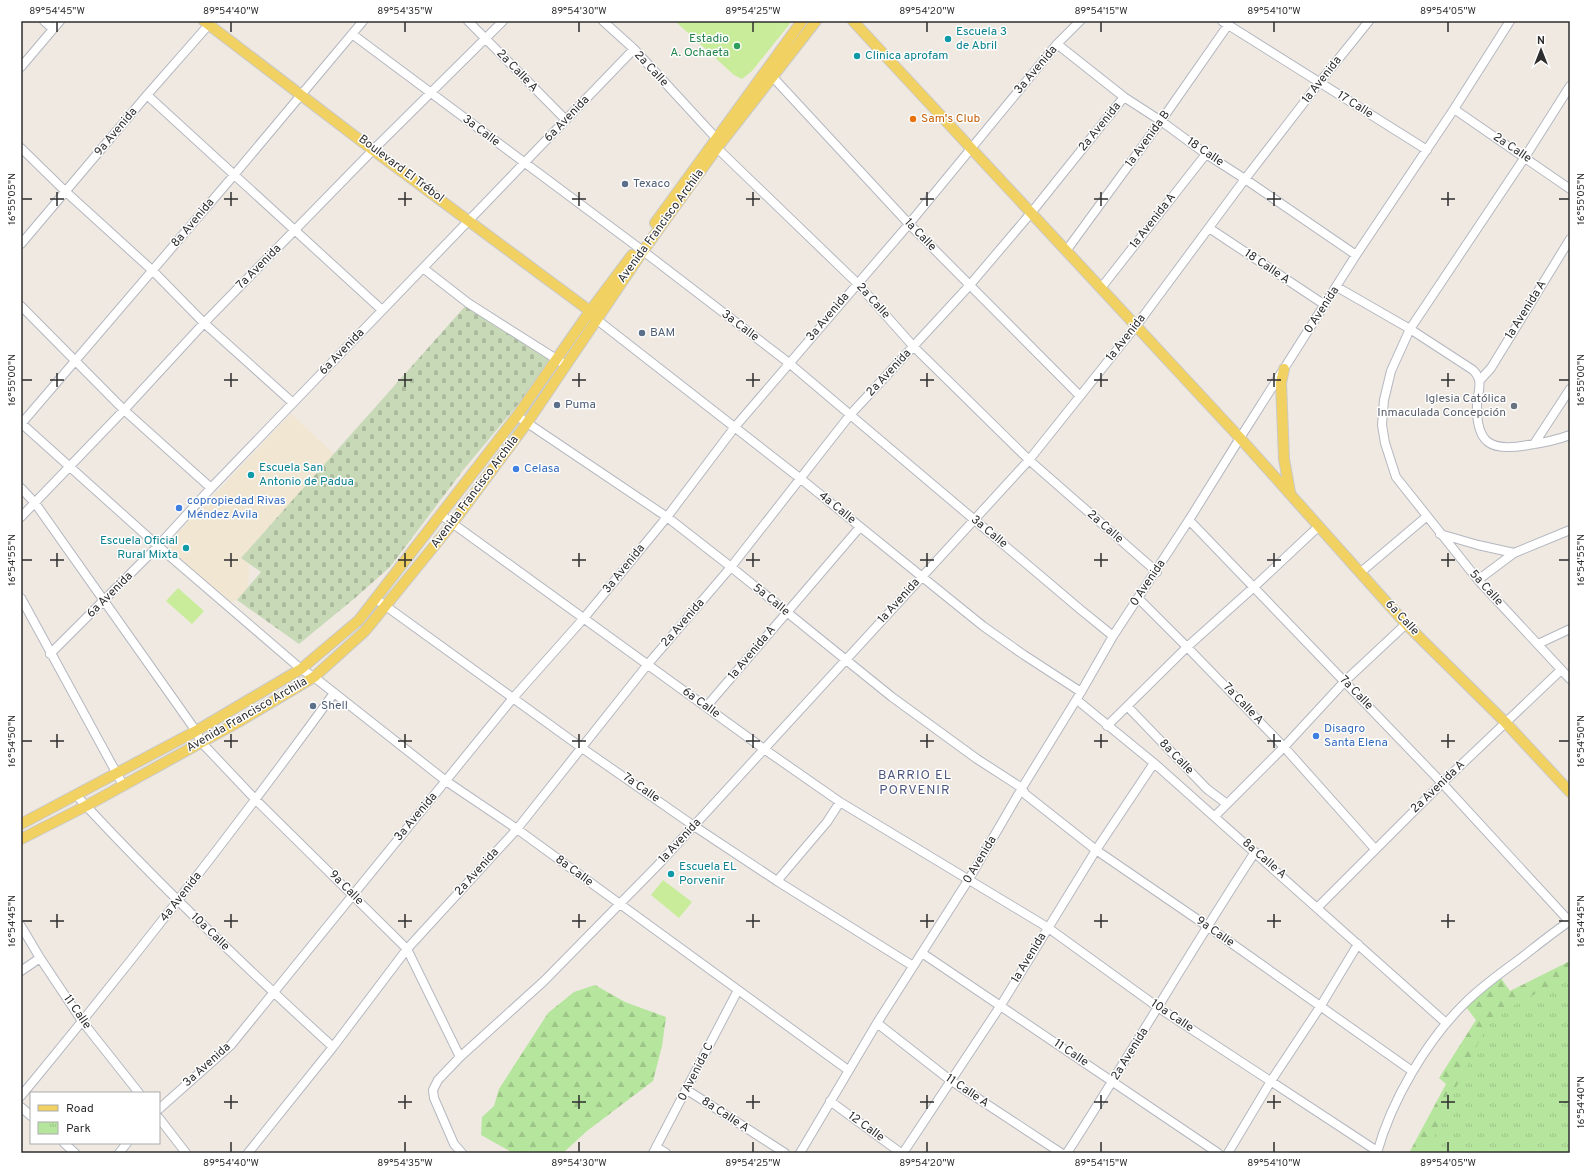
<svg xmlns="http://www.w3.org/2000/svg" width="1591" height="1174" viewBox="0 0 1591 1174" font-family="Overpass,sans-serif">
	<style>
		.education { fill: #f0e6d1 }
		.forest { fill: url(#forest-firs) }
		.cemetery { fill: url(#cemetery-stones) }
		.park { fill: url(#park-tufts) }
		.pitch { fill: #c9ec9a }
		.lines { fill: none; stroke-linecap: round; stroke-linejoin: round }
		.minor-casing { stroke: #b4b7c1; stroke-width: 10 }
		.major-casing { stroke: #c9c9c9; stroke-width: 12 }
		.minor { stroke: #fff; stroke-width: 8 }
		.major { stroke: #f2d163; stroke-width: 10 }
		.ticks { fill: none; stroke: #2e2e2e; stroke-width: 1.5 }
		.culture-dot { fill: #0f9aa8; stroke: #fff; stroke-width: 1.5 }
		.leisure-dot { fill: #2e9e5b; stroke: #fff; stroke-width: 1.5 }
		.food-dot { fill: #e8710a; stroke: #fff; stroke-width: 1.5 }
		.service-dot { fill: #5c6f8a; stroke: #fff; stroke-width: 1.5 }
		.worship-dot { fill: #6b7280; stroke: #fff; stroke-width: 1.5 }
		.shop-dot { fill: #3f7fe0; stroke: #fff; stroke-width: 1.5 }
		.labels { text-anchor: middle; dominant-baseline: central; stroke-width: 3; stroke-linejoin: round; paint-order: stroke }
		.culture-label { font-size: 12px; fill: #0d838f; stroke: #fff; text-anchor: start }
		.leisure-label { font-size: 12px; fill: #27864d; stroke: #fff; text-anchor: end }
		.street-label { font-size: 12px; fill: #2e2e2e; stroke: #fff }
		.food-label { font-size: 12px; fill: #c56008; stroke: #fff; text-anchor: start }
		.service-label { font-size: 12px; fill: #4e5e75; stroke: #fff; text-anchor: start }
		.worship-label { font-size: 12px; fill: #5b616d; stroke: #fff; text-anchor: end }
		.shop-label { font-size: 12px; fill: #366cbe; stroke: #fff; text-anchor: start }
		.neighbourhood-label { font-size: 13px; letter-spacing: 1px; fill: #4d5680; stroke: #fff }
		.neatline { fill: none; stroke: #2e2e2e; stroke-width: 1.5 }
		.ticks-label { font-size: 10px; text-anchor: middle; fill: #2e2e2e }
	</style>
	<defs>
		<pattern id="forest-firs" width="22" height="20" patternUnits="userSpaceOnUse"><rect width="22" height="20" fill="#b6e59e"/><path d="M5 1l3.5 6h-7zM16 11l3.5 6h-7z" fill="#9dc588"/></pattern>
		<pattern id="cemetery-stones" width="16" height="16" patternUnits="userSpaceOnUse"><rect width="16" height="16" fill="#c8d9b8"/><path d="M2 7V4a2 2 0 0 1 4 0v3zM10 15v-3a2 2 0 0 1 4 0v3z" fill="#acbb9e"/></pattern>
		<pattern id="park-tufts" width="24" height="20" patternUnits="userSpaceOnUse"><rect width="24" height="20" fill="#b6e59e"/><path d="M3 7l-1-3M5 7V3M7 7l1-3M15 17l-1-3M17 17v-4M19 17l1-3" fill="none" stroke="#9dc588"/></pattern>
	</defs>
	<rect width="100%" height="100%" fill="#efe9e1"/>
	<!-- education -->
	<path class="education" d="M291 414 334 454 241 558 249 564 248 588 237 600 231 602 170 551V541Z"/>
	<!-- forest -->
	<path class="forest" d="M1570 961V1153H1409L1446 1084 1439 1078 1476 1020 1466 1007 1501 978 1510 991Z
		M595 985 625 1002 666 1017 662 1046 653 1081 587 1131 563 1153H513L481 1135 482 1117 494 1106 499 1089 548 1013 574 992Z"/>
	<!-- cemetery -->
	<path class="cemetery" d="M468 303 556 359 464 469 390 567 355 598 299 644 237 600 261 572 241 558Z"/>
	<!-- park -->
	<path class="park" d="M1570 975V1153H1429L1442 1115 1491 1018Z"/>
	<!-- pitch -->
	<path class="pitch" d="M675 21H792L752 71 742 79 734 75Z
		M178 588 204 611 192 624 166 601Z
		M663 880 692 902 679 918 651 895Z"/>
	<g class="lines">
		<!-- minor casing -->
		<g class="minor-casing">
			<path id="minor" d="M44 21 53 29
				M468 21 566 120
				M603 21 634 49 716 138 717 148 857 283 914 347 1029 460 1157 572
				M1222 21 1427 150
				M352 34 643 251 789 363 1081 610 1113 636
				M1057 44 1124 97 1161 121 1206 154 1245 179 1356 255
				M21 67 60 21
				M769 73 909 224 1080 396
				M1570 86 1525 157 1410 329 1391 371 1384 400 1382 425 1385 443 1396 477 1478 580 1570 679
				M147 95 382 310
				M1454 109 1570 189
				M21 148 65 191 153 271 204 323 293 403
				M1209 228 1325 305
				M21 244 147 95 212 21
				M1066 251 1161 121 1228 25
				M423 268 468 303 561 362
				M1337 287 1410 329 1473 370C1484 381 1478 390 1477 404 1476 444 1491 452 1528 445 1542 443 1557 440 1570 435
				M1101 288 1206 154
				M21 306 124 410 211 488
				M596 319 801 479 983 626 1024 655 1081 692
				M1480 380 1491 368 1570 239
				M517 416 667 517 731 567 892 697 977 759 1022 788 1025 794 1096 850 1207 926 1412 1071
				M21 423 158 546 301 669 314 677 446 781 517 829 848 1070
				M22 423 234 175 363 21
				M1534 444 1570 389
				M21 488 35 503 196 731 201 742 256 800 407 949 460 1057
				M441 515 764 749 840 802 1047 927 1159 1008 1377 1151
				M21 517 124 410 204 323 373 150 503 21
				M1189 520 1442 783 1569 921
				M1440 534 1478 545 1514 553
				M1361 572 1426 517
				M1478 580 1514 553 1570 530
				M21 598 123 785
				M1138 598 1187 647 1284 747 1375 849
				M376 599 582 748 694 826 777 881 913 966
				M1538 644 1570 629
				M50 654 158 546 211 488 634 49
				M1077 700 1154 763 1446 1023
				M706 707 860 527
				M1128 707 1207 789 1227 804
				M1107 726 1187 647 1254 587 1319 526
				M76 795C157 883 244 966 333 1047
				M1215 816 1284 747 1345 681 1406 624
				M777 881 827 822 840 802
				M1318 907 1442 783 1561 670
				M21 926 40 958 82 1021 139 1093
				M922 953 1218 1153
				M21 971 40 958
				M877 1023 950 1080 1061 1153
				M687 1090 785 1153
				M21 1096C129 965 234 831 334 693
				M830 1101 901 1153
				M21 1107 31 1116
				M159 1109 231 1045 513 698 584 618 667 517 734 428 909 224 1057 44 1080 21
				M159 1118 186 1153
				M64 1143 75 1153
				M656 1147 666 1153
				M119 1153 127 1143
				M248 1153 333 1047 407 949 517 829 648 664 731 567 850 415 969 286 1031 213 1124 97
				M462 1153 454 1144 434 1098 433 1090 438 1080 460 1057 544 981 657 866 1029 460 1136 326 1245 179 1319 83 1369 21
				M653 1153 738 990
				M800 1153 877 1023 969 879 1022 788 1081 692 1113 636 1189 520 1240 438 1356 255 1454 109 1510 21
				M903 1153 1001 1005 1096 850 1154 763
				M1067 1153C1131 1054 1190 951 1255 852
				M1228 1153 1271 1081 1320 1007 1358 944
				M1377 1153C1391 1101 1427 1040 1465 1003 1481 987 1499 974 1517 961 1534 948 1552 933 1570 921"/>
		</g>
		<!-- major casing -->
		<g class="major-casing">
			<path id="major" d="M204 21 373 150 590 311 593 316
				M853 21 1240 438 1406 624 1505 722 1570 792
				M655 223 802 21
				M1284 369 1281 383 1284 459 1290 492
				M21 824 196 731 301 669 359 620 517 416 590 311 632 255
				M21 839 86 806 240 721 314 677 365 631 452 524 527 423 643 251 717 148 816 21"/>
		</g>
		<!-- minor -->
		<use href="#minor" class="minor"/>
		<!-- major -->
		<use href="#major" class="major"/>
	</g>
	<!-- ticks -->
	<path class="ticks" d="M57 22V32M231 22V32M405 22V32M579 22V32M753 22V32M927 22V32M1101 22V32M1274 22V32M1448 22V32M57 192V206M231 192V206M405 192V206M579 192V206M753 192V206M927 192V206M1101 192V206M1274 192V206M1448 192V206M22 199H32M50 199H64M224 199H238M398 199H412M572 199H586M746 199H760M920 199H934M1094 199H1108M1267 199H1281M1441 199H1455M1559 199H1569M57 373V387M231 373V387M405 373V387M579 373V387M753 373V387M927 373V387M1101 373V387M1274 373V387M1448 373V387M22 380H32M50 380H64M224 380H238M398 380H412M572 380H586M746 380H760M920 380H934M1094 380H1108M1267 380H1281M1441 380H1455M1559 380H1569M57 553V567M231 553V567M405 553V567M579 553V567M753 553V567M927 553V567M1101 553V567M1274 553V567M1448 553V567M22 560H32M50 560H64M224 560H238M398 560H412M572 560H586M746 560H760M920 560H934M1094 560H1108M1267 560H1281M1441 560H1455M1559 560H1569M57 734V748M231 734V748M405 734V748M579 734V748M753 734V748M927 734V748M1101 734V748M1274 734V748M1448 734V748M22 741H32M50 741H64M224 741H238M398 741H412M572 741H586M746 741H760M920 741H934M1094 741H1108M1267 741H1281M1441 741H1455M1559 741H1569M57 914V928M231 914V928M405 914V928M579 914V928M753 914V928M927 914V928M1101 914V928M1274 914V928M1448 914V928M22 921H32M50 921H64M224 921H238M398 921H412M572 921H586M746 921H760M920 921H934M1094 921H1108M1267 921H1281M1441 921H1455M1559 921H1569M231 1095V1109M405 1095V1109M579 1095V1109M753 1095V1109M927 1095V1109M1101 1095V1109M1274 1095V1109M1448 1095V1109M224 1102H238M398 1102H412M572 1102H586M746 1102H760M920 1102H934M1094 1102H1108M1267 1102H1281M1441 1102H1455M1559 1102H1569M231 1142V1152M405 1142V1152M579 1142V1152M753 1142V1152M927 1142V1152M1101 1142V1152M1274 1142V1152M1448 1142V1152"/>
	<!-- markers -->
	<g class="culture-dot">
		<circle cx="948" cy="39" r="4"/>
		<circle cx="857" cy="56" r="4"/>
		<circle cx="251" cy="475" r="4"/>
		<circle cx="186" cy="548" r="4"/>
		<circle cx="671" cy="874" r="4"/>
	</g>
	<circle class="leisure-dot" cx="737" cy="46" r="4"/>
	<circle class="food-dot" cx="913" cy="119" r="4"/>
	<g class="service-dot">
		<circle cx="625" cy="184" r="4"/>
		<circle cx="642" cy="333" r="4"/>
		<circle cx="557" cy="405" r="4"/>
		<circle cx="313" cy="706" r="4"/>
	</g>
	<circle class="worship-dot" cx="1514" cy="406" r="4"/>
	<g class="shop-dot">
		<circle cx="516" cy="469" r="4"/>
		<circle cx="179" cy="508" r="4"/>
		<circle cx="1316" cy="736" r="4"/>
	</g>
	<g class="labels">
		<!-- culture labels -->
		<g class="culture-label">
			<text x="956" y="32">Escuela 3<tspan x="956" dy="14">de Abril</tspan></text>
			<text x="865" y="56">Clinica aprofam</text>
			<text x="259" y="468">Escuela San<tspan x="259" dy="14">Antonio de Padua</tspan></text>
			<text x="178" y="541" text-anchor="end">Escuela Oficial<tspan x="178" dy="14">Rural Mixta</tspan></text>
			<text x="679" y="867">Escuela EL<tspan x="679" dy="14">Porvenir</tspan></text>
		</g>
		<!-- leisure labels -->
		<g class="leisure-label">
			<text x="729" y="39">Estadio<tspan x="729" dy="14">A. Ochaeta</tspan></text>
		</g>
		<!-- street labels -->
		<g class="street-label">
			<text transform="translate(651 69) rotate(47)">2a Calle</text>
			<text transform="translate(1036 70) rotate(-50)">3a Avenida</text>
			<text transform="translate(517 71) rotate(46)">2a Calle A</text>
			<text transform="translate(1322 80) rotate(-52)">1a Avenida</text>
			<text transform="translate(1355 105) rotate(32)">17 Calle</text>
			<text transform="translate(567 119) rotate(-46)">6a Avenida</text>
			<text transform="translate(1100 127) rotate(-51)">2a Avenida</text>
			<text transform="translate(481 131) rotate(37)">3a Calle</text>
			<text transform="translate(116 132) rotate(-50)">9a Avenida</text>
			<text transform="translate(1148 139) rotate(-54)">1a Avenida B</text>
			<text transform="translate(1512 148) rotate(34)">2a Calle</text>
			<text transform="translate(1205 152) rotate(34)">18 Calle</text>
			<text transform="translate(401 169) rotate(37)">Boulevard El Trébol</text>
			<text transform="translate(1153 221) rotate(-52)">1a Avenida A</text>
			<text transform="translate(193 223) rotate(-50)">8a Avenida</text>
			<text transform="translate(661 226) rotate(-54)">Avenida Francisco Archila</text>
			<text transform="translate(920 235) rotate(46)">1a Calle</text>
			<text transform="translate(259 267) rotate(-45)">7a Avenida</text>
			<text transform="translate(1267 267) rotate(34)">18 Calle A</text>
			<text transform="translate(873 301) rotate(48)">2a Calle</text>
			<text transform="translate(1322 310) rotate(-57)">0 Avenida</text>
			<text transform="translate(1526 310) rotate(-58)">1a Avenida A</text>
			<text transform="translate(828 317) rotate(-50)">3a Avenida</text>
			<text transform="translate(740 326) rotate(37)">3a Calle</text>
			<text transform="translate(1126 338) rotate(-52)">1a Avenida</text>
			<text transform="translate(342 352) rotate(-46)">6a Avenida</text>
			<text transform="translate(889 373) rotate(-47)">2a Avenida</text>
			<text transform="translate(475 492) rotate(-53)">Avenida Francisco Archila</text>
			<text transform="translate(837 508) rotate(39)">4a Calle</text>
			<text transform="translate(1105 527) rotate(41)">2a Calle</text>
			<text transform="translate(989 532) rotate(40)">3a Calle</text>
			<text transform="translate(624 569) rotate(-51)">3a Avenida</text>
			<text transform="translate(1148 583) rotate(-56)">0 Avenida</text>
			<text transform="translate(1486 588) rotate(48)">5a Calle</text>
			<text transform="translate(110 595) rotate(-45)">6a Avenida</text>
			<text transform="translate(771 600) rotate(39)">5a Calle</text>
			<text transform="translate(899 601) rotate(-48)">1a Avenida</text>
			<text transform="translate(1402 618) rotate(47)">6a Calle</text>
			<text transform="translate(683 623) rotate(-49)">2a Avenida</text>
			<text transform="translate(752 653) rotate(-50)">1a Avenida A</text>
			<text transform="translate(1356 693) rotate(46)">7a Calle</text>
			<text transform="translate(701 703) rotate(36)">6a Calle</text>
			<text transform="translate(1243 704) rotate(46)">7a Calle A</text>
			<text transform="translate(247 715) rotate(-30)">Avenida Francisco Archila</text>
			<text transform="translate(1176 757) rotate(46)">8a Calle</text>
			<text transform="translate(1438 787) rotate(-44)">2a Avenida A</text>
			<text transform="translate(641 788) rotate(35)">7a Calle</text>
			<text transform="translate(416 817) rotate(-50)">3a Avenida</text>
			<text transform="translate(680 841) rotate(-47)">1a Avenida</text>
			<text transform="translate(1264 859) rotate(41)">8a Calle A</text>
			<text transform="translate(980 860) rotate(-59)">0 Avenida</text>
			<text transform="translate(574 871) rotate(36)">8a Calle</text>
			<text transform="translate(477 872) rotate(-48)">2a Avenida</text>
			<text transform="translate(346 888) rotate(45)">9a Calle</text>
			<text transform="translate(181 897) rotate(-52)">4a Avenida</text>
			<text transform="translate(210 932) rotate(44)">10a Calle</text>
			<text transform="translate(1215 932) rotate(35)">9a Calle</text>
			<text transform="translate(1029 958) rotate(-59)">1a Avenida</text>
			<text transform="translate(77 1012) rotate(55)">11 Calle</text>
			<text transform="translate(1172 1016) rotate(34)">10a Calle</text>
			<text transform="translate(1071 1053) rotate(34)">11 Calle</text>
			<text transform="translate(1130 1054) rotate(-58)">2a Avenida</text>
			<text transform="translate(207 1065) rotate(-42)">3a Avenida</text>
			<text transform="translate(696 1072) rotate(-63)">0 Avenida C</text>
			<text transform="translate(967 1091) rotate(34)">11 Calle A</text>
			<text transform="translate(725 1115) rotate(33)">8a Calle A</text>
			<text transform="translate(866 1127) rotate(36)">12 Calle</text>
		</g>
		<!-- food labels -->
		<g class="food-label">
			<text x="921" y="119">Sam's Club</text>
		</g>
		<!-- service labels -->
		<g class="service-label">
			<text x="633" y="184">Texaco</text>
			<text x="650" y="333">BAM</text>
			<text x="565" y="405">Puma</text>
			<text x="321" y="706">Shell</text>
		</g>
		<!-- worship labels -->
		<g class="worship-label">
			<text x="1506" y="399">Iglesia Católica<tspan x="1506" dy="14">Inmaculada Concepción</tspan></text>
		</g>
		<!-- shop labels -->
		<g class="shop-label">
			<text x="524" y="469">Celasa</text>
			<text x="187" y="501">copropiedad Rivas<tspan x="187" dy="14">Méndez Avila</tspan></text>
			<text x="1324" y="729">Disagro<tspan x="1324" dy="14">Santa Elena</tspan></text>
		</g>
		<!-- neighbourhood labels -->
		<g class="neighbourhood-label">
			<text x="915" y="776">BARRIO EL<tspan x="915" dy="15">PORVENIR</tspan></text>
		</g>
	</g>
	<!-- border -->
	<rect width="1591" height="1174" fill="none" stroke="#ffffff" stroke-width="44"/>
	<!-- legend -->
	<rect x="30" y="1092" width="130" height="52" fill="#ffffff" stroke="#ababab"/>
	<rect x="38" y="1105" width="20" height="6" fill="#f2d163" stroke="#ababab"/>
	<text x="66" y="1112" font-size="12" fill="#2e2e2e">Road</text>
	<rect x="38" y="1122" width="20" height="12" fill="url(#park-tufts)" stroke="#ababab"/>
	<text x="66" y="1132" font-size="12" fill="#2e2e2e">Park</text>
	<!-- north arrow -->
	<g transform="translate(1541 50)" stroke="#ffffff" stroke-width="3" paint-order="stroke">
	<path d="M0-3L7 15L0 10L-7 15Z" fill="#2e2e2e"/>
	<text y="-6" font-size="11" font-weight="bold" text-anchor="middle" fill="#2e2e2e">N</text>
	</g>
	<rect x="22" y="22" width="1547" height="1130" class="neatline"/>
	<g class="ticks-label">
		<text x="57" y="14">89°54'45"W</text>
		<text x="231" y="14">89°54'40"W</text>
		<text x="405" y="14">89°54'35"W</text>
		<text x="579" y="14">89°54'30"W</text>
		<text x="753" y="14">89°54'25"W</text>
		<text x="927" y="14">89°54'20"W</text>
		<text x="1101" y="14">89°54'15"W</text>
		<text x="1274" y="14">89°54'10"W</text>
		<text x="1448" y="14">89°54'05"W</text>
		<text transform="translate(11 199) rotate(-90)" y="4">16°55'05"N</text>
		<text transform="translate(1580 199) rotate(-90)" y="4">16°55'05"N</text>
		<text transform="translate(11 380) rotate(-90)" y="4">16°55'00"N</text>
		<text transform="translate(1580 380) rotate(-90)" y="4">16°55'00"N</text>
		<text transform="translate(11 560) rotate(-90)" y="4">16°54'55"N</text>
		<text transform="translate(1580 560) rotate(-90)" y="4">16°54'55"N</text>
		<text transform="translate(11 741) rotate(-90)" y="4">16°54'50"N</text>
		<text transform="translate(1580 741) rotate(-90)" y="4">16°54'50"N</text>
		<text transform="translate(11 921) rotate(-90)" y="4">16°54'45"N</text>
		<text transform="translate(1580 921) rotate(-90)" y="4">16°54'45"N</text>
		<text transform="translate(1580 1102) rotate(-90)" y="4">16°54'40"N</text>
		<text x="231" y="1166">89°54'40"W</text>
		<text x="405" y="1166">89°54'35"W</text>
		<text x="579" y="1166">89°54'30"W</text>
		<text x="753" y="1166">89°54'25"W</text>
		<text x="927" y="1166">89°54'20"W</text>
		<text x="1101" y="1166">89°54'15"W</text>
		<text x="1274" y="1166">89°54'10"W</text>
		<text x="1448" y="1166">89°54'05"W</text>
	</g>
</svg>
